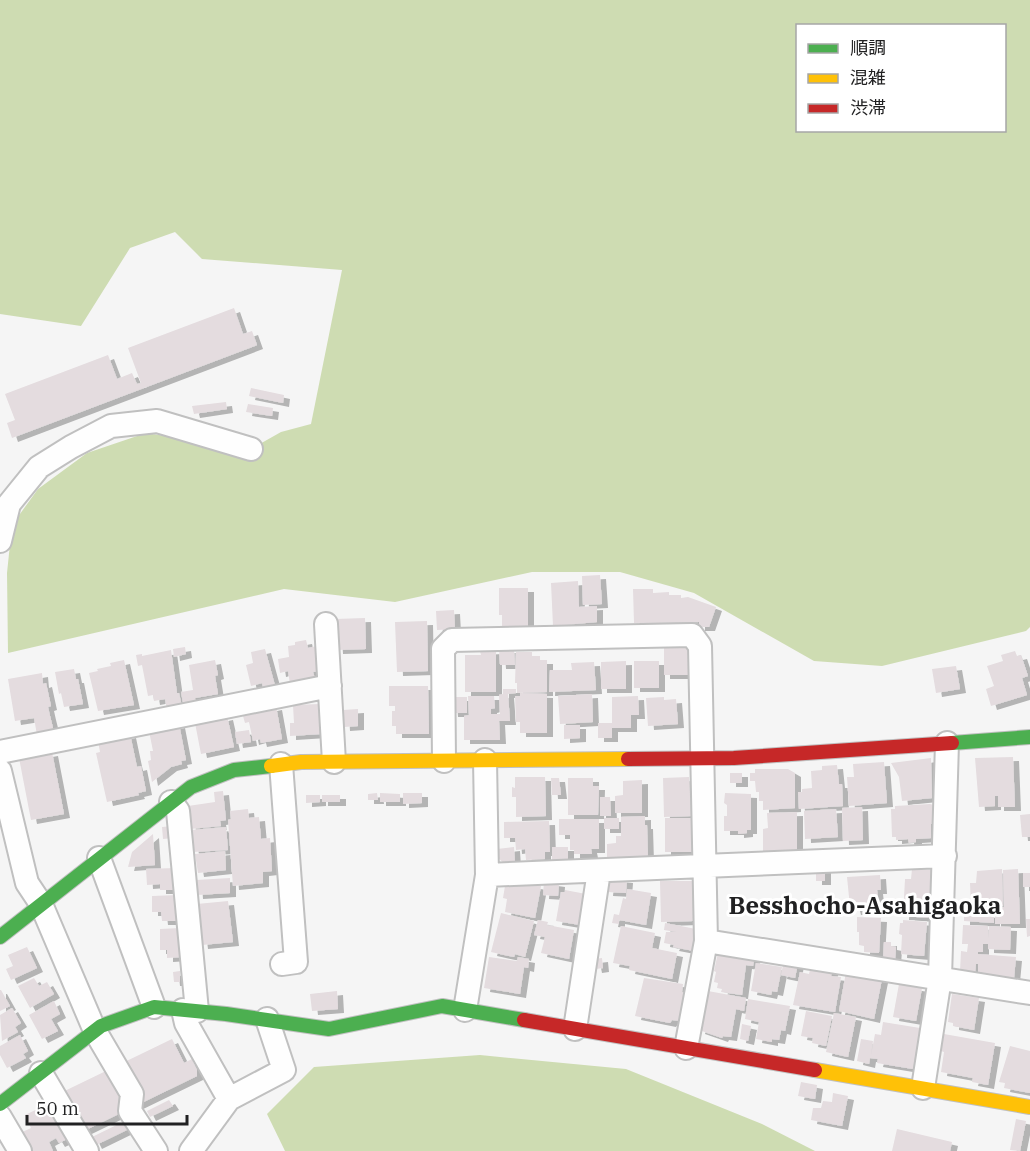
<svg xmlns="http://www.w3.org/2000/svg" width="1030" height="1151" viewBox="0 0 1030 1151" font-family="'IBM Plex Serif','Noto Sans JP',serif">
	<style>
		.forest { fill: #cedcb2; fill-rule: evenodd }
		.building { fill: #e4dcdf; filter: url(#shadow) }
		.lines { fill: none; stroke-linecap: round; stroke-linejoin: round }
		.street-casing { stroke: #c0c0c0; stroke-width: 26 }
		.fast-casing { stroke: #c0c0c0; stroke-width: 16 }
		.slow-casing { stroke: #c0c0c0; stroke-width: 16 }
		.jam-casing { stroke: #c0c0c0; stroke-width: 16 }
		.street { stroke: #fefefe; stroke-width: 22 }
		.fast { stroke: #4caf50; stroke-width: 14 }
		.slow { stroke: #ffc107; stroke-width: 14 }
		.jam { stroke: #c62828; stroke-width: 14 }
		.labels { text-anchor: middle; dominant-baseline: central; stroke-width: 6; stroke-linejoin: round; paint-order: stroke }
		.quarter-label { font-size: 24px; font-weight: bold; fill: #212122; stroke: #fff }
	</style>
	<defs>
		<filter id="shadow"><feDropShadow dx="6" dy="4" stdDeviation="0" flood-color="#0004"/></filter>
	</defs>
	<rect width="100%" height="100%" fill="#f5f5f5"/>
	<!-- forest -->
	<path class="forest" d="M0 0H1030V627L1026 631 882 666 814 661 694 593 620 572H532L395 602 284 589 8 653 7 573 12 525 38 489 87 453 146 433 251 449 281 432 311 424 342 270 202 259 175 232 130 248 81 326 0 314ZM798 26H1004V130H798Z
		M480 1055 626 1069 762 1124 815 1151H285L267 1114 314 1067Z"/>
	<!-- building -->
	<path class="building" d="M234 308 243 334 252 331 257 345 12 438 7 423 15 420 5 394 108 355 117 379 132 373 137 384 141 383 128 348Z
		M251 388 284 395 283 403 249 396Z
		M226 402 227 409 194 414 192 406Z
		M248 404 273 408 272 416 246 412Z
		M600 575 602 604 583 605 582 576Z
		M578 581 579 607 597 606V622L553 626 551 583Z
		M499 588H528V627H502V615H499Z
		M633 589H653V593L669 592V595H681V598L688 597 716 607 709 627H699V622L634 623Z
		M454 610 455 629 437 630 436 611Z
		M365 618 366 649 337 650 335 619Z
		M427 621 428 671 397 672 395 622Z
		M306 640 308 648 317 646 321 671 313 672 315 679 290 684 288 671 280 673 278 659 289 657 288 646 295 645V642Z
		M185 647 186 654 174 657 173 649Z
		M664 648H689V675H664Z
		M265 649 276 689 264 691 262 683 251 686 246 665 253 663 251 652Z
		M499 649H514L515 665H500Z
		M171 650 177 693H179L182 707 167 710 165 699 154 701 153 695 148 696 142 665 138 666 136 655 142 654V656Z
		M496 650V692H465V655H481L480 651Z
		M1015 651 1017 656 1021 655 1028 676 1022 678 1027 695 991 706 986 689 994 686 987 666 1003 661 1001 655Z
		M516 652H532V656H540V660H547V692L517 693V683H515Z
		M124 660 134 705 98 711 89 673 98 671 97 669 111 666 110 663Z
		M215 660 218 675 215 676 218 694 195 698 196 706 184 708 181 692 193 690 189 665Z
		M626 661V689H601V662Z
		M634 661H659V688H634Z
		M594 662 596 690 549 692 550 670H572L571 663Z
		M956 666 960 689 936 693 932 669Z
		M74 669 76 679H78L83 704 64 707 61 693 59 694 55 672Z
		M42 673 43 684 46 683 51 706 48 707 50 716 54 732 37 735 34 718 15 721 8 679Z
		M389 686H428L429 734H396V726H392V711H395V706H389Z
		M503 689H516V693L508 694 510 721H499L500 740H464V716L469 715 468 696H494L495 708 491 709V714H500L499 695 503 694Z
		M520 693 547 694V733H520V722H516L515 696H520Z
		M592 694 593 722 560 724 558 696Z
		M638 696 639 715H631V728H612V738H598V723H612V697Z
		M451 697H467V713H452Z
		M664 697V700L676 699 678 724 648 726 646 698Z
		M320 704 321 734 290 736V723H294L293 705Z
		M276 706 282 739 261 743 260 739 253 741 249 722 245 723 243 716 247 715V712Z
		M358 709V726L344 727 343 710Z
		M227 716 234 747 201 754 195 723Z
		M179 724 186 760 181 761 182 764 171 767 152 782 148 761 151 760 150 751H153L149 731Z
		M564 725H580V738L564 739Z
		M249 730 251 742 237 744 235 732Z
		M130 734 137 767 141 766 146 791 138 793 139 795 107 802 96 753 100 752 98 741Z
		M52 752 64 814 31 820 19 758Z
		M1013 757 1015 807H998V796H995V806L979 807 975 758Z
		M931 758 932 798 902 801 899 777 891 763Z
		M884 762 887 803 849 806 847 777H854L853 764Z
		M837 765 839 784H842L843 806 799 809 798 792H802V789L812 788 811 771 822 770V766Z
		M755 769H788L795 773V808L763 810V801H759V792H756L755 781H750V773H755Z
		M730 773H742V783H730Z
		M515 777H545L546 816 516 817V797H512V787L515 788Z
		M689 777 691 816 664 817 663 778Z
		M551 778H559L561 795H552Z
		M568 778H593V786H599L598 815H568Z
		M642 780V813H615V796L623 795V781Z
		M223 791 226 820 220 821 221 826 190 829 188 806 215 802 214 792Z
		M377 793 378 800H368V794Z
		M380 793 400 794V802H380Z
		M403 793H422V803L403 804Z
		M725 793 751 794V830H747V833L738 834V831H724V816H727V805L724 803Z
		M306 795H320V802L306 803Z
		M322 795H340V802H322Z
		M600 797H610L611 816H600Z
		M930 804 934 805 935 824H931V838L916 839V842L909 843 908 839 896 840V837H892L891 809H895V806Z
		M862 807 863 840 843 841 842 808Z
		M248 809 249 818 259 817 261 839 270 838 272 871 263 872V883L233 886 228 820 231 819 230 811Z
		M836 809 838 837 805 839 804 811Z
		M797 812V853H763V829L768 828 767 813Z
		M1030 814V837H1022L1020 815Z
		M645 816V825H647L648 858 607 859V844L616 843V836H621V817Z
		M604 818H619V829H604Z
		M665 818H693V852H665Z
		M559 819H599V849H591L592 854H574V850H570V835H559Z
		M549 821 550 852H545V859L526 860 525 849 516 850 515 838H504V822Z
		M173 826 174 838 163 839 162 827Z
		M226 827 228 850 193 852 191 830Z
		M153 834 155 865 128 867 132 852Z
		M514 847 515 863 505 864 498 858 497 849Z
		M552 847H568V863H552Z
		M225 851 226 870 198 873 195 854Z
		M175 868 176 890H160V884L147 885 146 869Z
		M816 869H825V881H816Z
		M912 869 932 870 929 918 903 916 905 879H911Z
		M1002 869 1003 906 971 907 970 883H976L977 871Z
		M1018 869 1020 924H995V908L1004 907 1003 870Z
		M1023 873H1030V887H1023Z
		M880 875 881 890H877L878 899H874L875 910 855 911 854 907H850L847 877Z
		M230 878V893L197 895 196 880Z
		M613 878 627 879 626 893 607 892 608 882Z
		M544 881 559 883 558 896 543 895Z
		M660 881H692L693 921 661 922Z
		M513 882 541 886 535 918 505 912 507 899 503 898 505 886 513 887Z
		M627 889 651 893 646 925 619 920V924L612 923 614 914 619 915 623 898 626 899Z
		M565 890 586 894 580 925 556 921 561 892H565Z
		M178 895 179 921H162L161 912H152V896Z
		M228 901 233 942 202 945 197 904Z
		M501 913 534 921 525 957 515 954 514 957 491 952Z
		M964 913 994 914V923L964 921Z
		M857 917 881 918 879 953 864 952V946L859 945V932H857Z
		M1026 919H1030V936L1027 937Z
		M538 920 548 922 547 925 574 930 569 959 541 953 545 937 534 935Z
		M903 920 927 922 924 956 901 954 902 935 899 934 900 923H903Z
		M665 923 696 929 694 951 673 947 674 945 664 943 666 932H676L664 930Z
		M963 925 988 926V938L989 926 1011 927 1010 950 988 949V944H983V952H978V954L1016 957 1014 978 982 976V972H978V964H976L975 973 960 972 961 951 967 952 968 944H962Z
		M621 926 655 933 652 948 677 953 672 979 629 970 630 966 613 963Z
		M180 928 182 957 167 958V950H160V929Z
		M884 942H891V946L896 947 895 960 883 959Z
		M27 947 37 968 11 980 6 969 13 966 8 955Z
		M719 948 755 954 753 966 746 965 742 995 721 992 722 989 717 988 718 983 714 982 716 972 714 971Z
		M489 957 517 961 518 957 529 959 528 968 524 967 520 994 484 988Z
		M602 958 603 968 596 969 594 959Z
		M784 960 798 963 795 978 781 975Z
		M756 963 782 967 777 992 772 991 771 995 751 991Z
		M811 965 833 968 831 976 841 977 835 1012 793 1005 800 972 809 974Z
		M180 971V982H174L173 972Z
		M846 972 882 979 874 1019 839 1011Z
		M34 978 39 986 47 982 54 994 30 1008 18 986Z
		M644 978 683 984 682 992 685 993 681 1021 672 1020 670 1023 635 1016Z
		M899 984 922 988 916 1021 893 1017Z
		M0 990H1L10 1006 0 1011Z
		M337 991 338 1009 312 1011 310 994Z
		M708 991 746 998 744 1011 736 1009 731 1037 723 1036 722 1038 699 1030Z
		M952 994 979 998 974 1030 953 1026V1023L948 1022Z
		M748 999 790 1006 785 1031 781 1030 779 1040 772 1039V1042L756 1039 759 1022 745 1019Z
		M54 1001 60 1014 51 1019 58 1031 42 1039 29 1015Z
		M12 1008 21 1023 15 1027 18 1032 2 1041 0 1015Z
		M806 1011 832 1016 826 1046 812 1043 813 1038 801 1036Z
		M834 1013 856 1017 848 1057 826 1052Z
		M883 1022 920 1028 913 1069 877 1063 878 1059 870 1058 869 1064 857 1061 861 1039 873 1041 871 1055 875 1034 881 1035Z
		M742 1024 751 1026 748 1041 740 1039Z
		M944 1034 995 1043 988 1085 972 1082 973 1078 941 1072 944 1052 941 1051Z
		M20 1035 28 1051 23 1054 26 1058 7 1068 0 1055V1046Z
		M172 1039 184 1063 192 1059 197 1070V1076L59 1143 56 1138 49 1142 53 1151H8L16 1135 31 1128 25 1115 48 1104 46 1100Z
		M1010 1046 1030 1051V1093L1004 1088 1005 1083 999 1082Z
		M801 1082 817 1085 815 1099 798 1096Z
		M833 1093 848 1096 842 1126 811 1120 813 1108H821L823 1101 832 1102Z
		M169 1100 173 1106 150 1117 147 1111Z
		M135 1116 139 1124 96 1145 92 1137Z
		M1016 1119 1026 1121 1020 1151 1010 1150Z
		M897 1129 952 1142 950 1151H892Z"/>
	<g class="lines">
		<!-- street casing -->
		<g class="street-casing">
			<path id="street" d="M0 541 9 504 39 467 71 447 111 426 157 421 251 449
				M326 624 334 762
				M0 752 330 686
				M444 761 443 649 452 640 692 635 700 646 706 941 686 1048
				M281 764 296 962 282 964
				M0 771 27 883 41 904 95 1031 132 1094 130 1111 156 1151
				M171 802 178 811 197 1011
				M99 858 154 1007
				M487 875 945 856
				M706 941 1030 993
				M183 1010 186 1023 229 1099
				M465 1010 487 875 485 760
				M575 1029 599 871
				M41 1073 87 1151
				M923 1088 940 978 947 743
				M0 1117 20 1151
				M191 1151 229 1099 284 1070 267 1019"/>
		</g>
		<!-- fast casing -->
		<g class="fast-casing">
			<path id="fast" d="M952 743 1030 737
				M0 937 191 787 234 770 271 766
				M0 1104 101 1026 154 1007 226 1014 329 1029 442 1006 524 1020"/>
		</g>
		<!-- slow casing -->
		<g class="slow-casing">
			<path id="slow" d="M271 766 301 762 628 759
				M815 1070 1030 1107"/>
		</g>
		<!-- jam casing -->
		<g class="jam-casing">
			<path id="jam" d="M628 759 734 758 952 743
				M524 1020 815 1070"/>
		</g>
		<!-- street -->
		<use href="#street" class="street"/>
		<!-- fast -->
		<use href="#fast" class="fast"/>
		<!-- slow -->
		<use href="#slow" class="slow"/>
		<!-- jam -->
		<use href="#jam" class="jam"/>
	</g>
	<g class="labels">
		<!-- quarter labels -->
		<g class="quarter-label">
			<text x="865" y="905">Besshocho-Asahigaoka</text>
		</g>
	</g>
	<!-- legend -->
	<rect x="796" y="24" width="210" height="108" fill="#ffffff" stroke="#a6a6a7" stroke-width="1.5"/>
	<rect x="808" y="44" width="30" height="9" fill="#4caf50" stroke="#a6a6a7" stroke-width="1.5"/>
	<text x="850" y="54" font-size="18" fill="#212122">順調</text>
	<rect x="808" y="74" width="30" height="9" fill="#ffc107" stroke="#a6a6a7" stroke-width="1.5"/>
	<text x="850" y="84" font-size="18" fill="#212122">混雑</text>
	<rect x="808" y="104" width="30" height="9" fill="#c62828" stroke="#a6a6a7" stroke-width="1.5"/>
	<text x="850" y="114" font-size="18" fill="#212122">渋滞</text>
	<!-- scale -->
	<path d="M27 1115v9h160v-9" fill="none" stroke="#212122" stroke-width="3"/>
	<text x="36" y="1115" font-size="18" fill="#212122" stroke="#ffffff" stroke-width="4.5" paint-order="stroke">50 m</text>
</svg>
